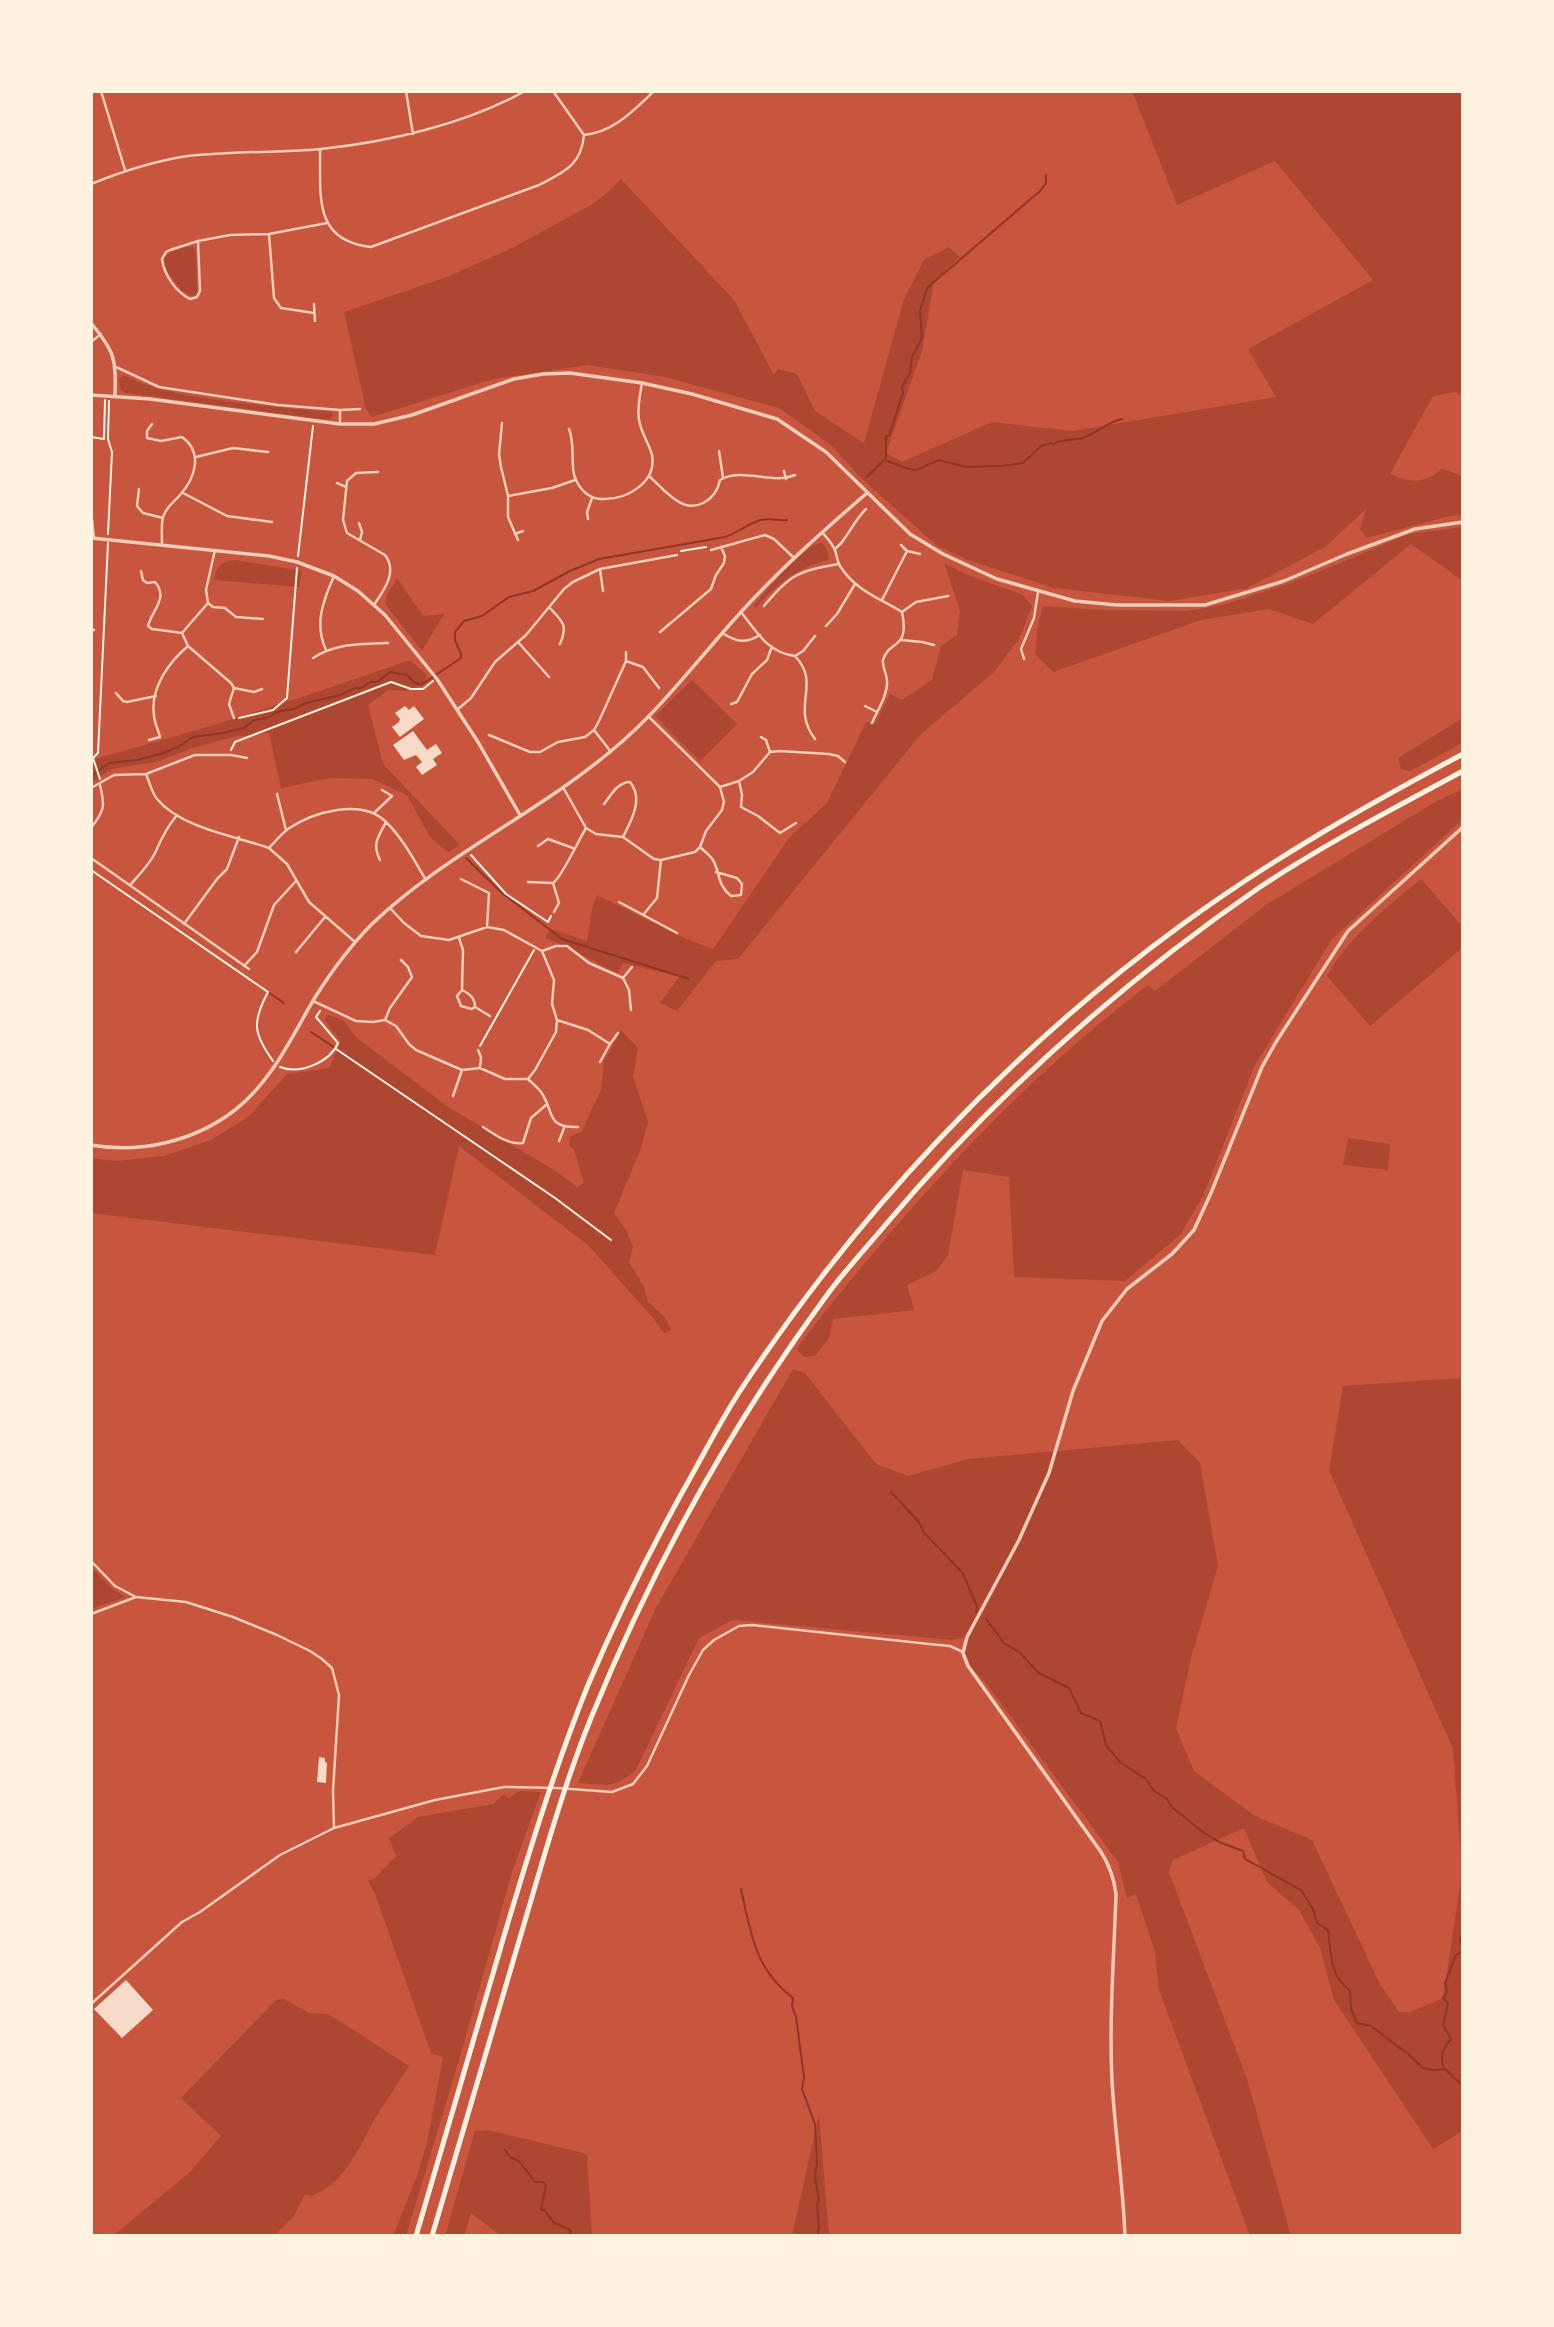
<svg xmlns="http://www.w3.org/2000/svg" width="1554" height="2327" viewBox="0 0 1554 2327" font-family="Raleway,sans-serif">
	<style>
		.green { fill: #ae4732 }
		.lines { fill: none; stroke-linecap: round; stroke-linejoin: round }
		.stream { stroke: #8f3625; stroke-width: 2 }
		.building { fill: #f7dbc8 }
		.path { stroke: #fff3e0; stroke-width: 2 }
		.minor { stroke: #f1ccb7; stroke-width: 2.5 }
		.tertiary { stroke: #f1ccb7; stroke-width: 3.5 }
		.motorway { stroke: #fff3e0; stroke-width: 5 }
	</style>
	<rect width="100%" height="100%" fill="#c8553d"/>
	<!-- green -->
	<path class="green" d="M1132 91H1463V396L1456 392 1433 396 1390 474C1411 483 1424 484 1442 469L1463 476V515L1450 516 1366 538 1360 529 1366 509 1325 547 1247 588 1170 601 1054 588 965 559 936 545 860 477 831 445 779 408 665 377 588 365 493 379 372 417 366 409 344 312 447 277 512 248 591 205 607 193 621 179 734 300 774 375 778 369 797 374 815 411 864 443 904 299 924 260 949 247 960 257 934 281 922 351 886 453 902 462 992 422 1072 431 1276 397 1248 349 1373 280 1275 161 1177 205Z
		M193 246 196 253 197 291 195 295 191 296 181 290 164 267 165 257C173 250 183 247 193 246Z
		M123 375C153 390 184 395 218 400 256 405 294 409 332 412L333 415 329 420 126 393 121 390 119 380Z
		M1463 527V581L1411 544 1313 624 1269 609 1201 620 1053 672 1035 654 1038 625 1043 606 1105 610 1187 611 1223 605 1294 582 1409 534Z
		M822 543 827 549 829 560C798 566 774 586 755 609L754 606C766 591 804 545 822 543Z
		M235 560 302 571 299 587 214 580C217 566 220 562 235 560Z
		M944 563 968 575 1023 595 1032 606 1019 639 994 672 921 734 738 959 716 961 677 1011 660 1003 681 974 661 972 623 963 618 973C593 962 571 947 545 938L550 929 587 941C591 924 589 912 597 895L684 938 713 949 789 838 827 803 866 722 875 724 890 694 902 700 932 680 941 646 957 635 960 611Z
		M397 578 423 616 444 614 422 651 386 605V597Z
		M407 661 413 662 427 675 424 684 405 691 388 690 368 705 383 764 460 845 449 852 431 839 407 795 372 779 330 778 281 788 269 733 233 737 193 748 156 762 111 769 91 783V760C198 731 303 698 407 661Z
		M692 680 737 724 700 761 655 716Z
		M1463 718V743L1410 771 1401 769 1398 758Z
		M1463 789V819L1332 939 1254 1067 1203 1196 1180 1235 1125 1281 1014 1277 1009 1177 963 1170 948 1255 936 1271 907 1285 914 1310 833 1319 829 1338 815 1356 804 1357 796 1349C900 1215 1012 1088 1148 985L1155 991 1266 905 1435 802Z
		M1421 879 1463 927V947L1370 1026 1327 976C1350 935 1386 908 1421 879Z
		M327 1015 342 1019 357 1038 448 1107 559 1173 577 1187 584 1183 574 1150 569 1145 570 1137 582 1131 601 1090 604 1061 621 1030 638 1048 633 1077 648 1122 640 1151 614 1213 626 1230 633 1247 629 1262 644 1287 648 1302 665 1317 671 1330 664 1333 653 1318 589 1246 459 1146 435 1255 91 1213V1158L116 1161 164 1156 211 1140 248 1117 287 1074 329 1068 341 1042 325 1020Z
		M1348 1138 1390 1144 1388 1170 1343 1165Z
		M793 1369 805 1373 876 1464 908 1476 968 1459 1178 1440 1200 1463 1218 1566 1191 1658 1176 1728 1194 1771 1255 1816 1312 1840 1380 1984 1399 2012H1410L1443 1998 1462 1872 1453 1749 1329 1470 1343 1386 1463 1378V2131L1433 2149 1334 2000 1320 1948 1299 1910 1267 1882 1244 1828 1173 1860 1169 1872 1247 2079 1291 2236H1250L1159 1990 1155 1952 1136 1894 1127 1898 1118 1862 986 1683C970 1665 960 1663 967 1637L953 1640 733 1620 699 1638 636 1770C614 1789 606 1785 578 1783L656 1608Z
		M91 1567 113 1589 126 1597 91 1609Z
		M521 1791 541 1792 513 1869 459 2060 406 2236H393L418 2173 427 2143 443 2057 431 2053 375 1894 368 1881 375 1878 396 1856 389 1838 418 1817 493 1804 504 1794 509 1799 515 1793Z
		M284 1999 309 2013 327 2014 333 2017 409 2066C398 2083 387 2100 376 2117 359 2146 346 2184 311 2196L305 2194 294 2216 274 2236H113L190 2172 221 2136 181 2098 276 2000Z
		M819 2114 829 2236H792Z
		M488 2130 587 2154 592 2236H501L471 2213 464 2236H445L475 2131Z"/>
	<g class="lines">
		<!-- stream -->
		<path class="stream" d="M886 459V436H889L903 393 902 387 910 373 912 357 922 338 920 311 927 288 1040 191 1046 183V175
			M867 477 884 460 909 469 916 470 939 460 966 467 1002 466 1023 463 1041 446 1051 443 1054 444C1063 438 1072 441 1082 438 1097 434 1106 422 1122 419
			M91 776 109 763 137 760 163 753 178 747 193 737 223 733 244 728 254 720 267 718 277 712 294 709 306 703 340 695 355 688H362L370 682H377L390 672 407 675 414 682 421 685 461 658V654L455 640V632L464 621 482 616 509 597 533 591 570 571 599 559 725 537C737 533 746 525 758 521 768 517 777 521 787 520
			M466 858 501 892 562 939 689 979
			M268 992 284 1003
			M311 1032 335 1048
			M891 1492 918 1521 925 1534 962 1572 977 1606 976 1612
			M986 1619 1004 1643 1019 1652 1039 1673 1069 1688 1081 1713 1100 1721 1106 1745 1120 1762 1146 1779 1154 1791 1166 1798 1173 1808 1204 1833 1219 1842 1243 1851 1245 1859 1301 1890 1313 1909 1317 1923 1328 1930C1331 1954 1330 1976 1350 1991L1351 2009 1357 2023 1371 2026 1408 2054 1423 2068 1434 2070 1445 2069 1463 2086
			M741 1889C751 1933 754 1968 793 1998L792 2006 796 2017 804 2077 802 2089 815 2124 817 2163 815 2177 819 2200 817 2206 819 2227 817 2236
			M1463 1918V1928
			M1463 1932C1459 1938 1459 1943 1463 1949
			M1444 2068C1439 2056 1443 2048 1451 2039L1443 2025 1448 2003 1443 1998 1447 1992 1445 1983 1456 1955 1463 1951
			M505 2150 510 2157 519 2161 535 2182H543L546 2185 541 2209 545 2211 553 2222 570 2230V2236"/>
	</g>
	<!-- building -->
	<path class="building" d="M405 706 409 710 414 706 424 719 400 737 392 727 399 722 400 719 395 713Z
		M413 731 427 750 436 744 442 753 433 759 437 765 422 775 416 767 422 762 416 755 404 760 393 745Z
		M319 1757 325 1758V1762L327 1763 326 1783 317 1782Z
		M126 1980 153 2010 122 2038 94 2009Z"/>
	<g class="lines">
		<!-- path -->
		<path class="path" d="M91 437 104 439 105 400
			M108 534 112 452 108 439 109 401
			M681 551 706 547
			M298 556 313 426
			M239 718 273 710 287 698 297 568
			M231 750 235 742 391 682 411 689H423L433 681
			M100 779 93 758 98 753 108 543
			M471 855 506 894 548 922 551 916
			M91 870 268 992C252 1022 253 1033 273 1061
			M480 1046 534 950
			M336 1049 555 1198 611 1240
			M280 1067C300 1075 330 1062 338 1043L316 1017 320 1011"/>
		<!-- minor -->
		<path class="minor" d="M101 91 125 170
			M406 91 413 134
			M584 135C614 132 633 111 654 91
			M320 149C321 194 312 241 371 247L539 185C564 172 581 166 584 135L553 91
			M91 184C123 171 154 161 188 156 232 151 277 153 321 149 388 142 466 124 525 91
			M269 234 274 298 281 308 314 313
			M198 241 200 291 197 297 190 299C176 292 164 275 162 259L166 252 170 250 198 241 230 235 269 234 327 223
			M314 304 315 321
			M91 342 101 334
			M116 367 159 387 278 405 340 410V424
			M340 410 360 409
			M502 423 499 455 501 467 508 496V517L518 540
			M152 424 147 431V438L161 441 182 437C203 452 196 477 180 495 174 502 166 507 163 517 161 525 162 536 162 545
			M569 429C576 446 569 469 577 482 582 492 591 499 602 499 626 500 657 483 652 455 649 443 641 433 639 420 637 407 640 395 642 383
			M719 451 723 478
			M196 457 233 448 268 452
			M784 471 786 479
			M650 477C658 484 666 494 676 500 695 514 716 500 720 480 743 467 770 485 795 475
			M337 483 346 487
			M139 489 137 506 143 513 163 518
			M183 493 227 516 272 522
			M508 496 552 488 575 480
			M91 511 94 538
			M588 519 587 512 592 498
			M359 523 362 532 360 540
			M822 532C826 537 832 543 835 550 837 556 837 561 840 566 855 590 879 598 902 612 910 651 889 639 883 660 882 666 887 675 887 681 888 695 877 711 872 723
			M515 534 523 531
			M901 545 907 551
			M834 549C845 544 853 521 866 509
			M215 550 206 590 208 603 182 633 188 646 231 683 234 688 229 704 234 718
			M711 550 765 535 774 539 793 557
			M600 569 603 591
			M141 571 143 580 147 583 155 582C169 598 152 610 148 626L152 629 182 633
			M882 600 907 551 920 554
			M208 603 213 607 225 608 236 617 263 619
			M374 605C384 590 398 572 385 555L347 533 343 520 347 481 356 473 378 472
			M764 606C790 574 799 571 838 564
			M550 608C563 622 568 625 560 644
			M741 612C756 631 768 653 795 656 822 684 790 706 815 739
			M902 612 916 602 948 596
			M826 626 837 614 855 584
			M91 629 94 630
			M660 632 711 589 716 575 724 563 725 556 721 547
			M722 633C737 642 745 644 760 635
			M901 640 922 642 934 645
			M518 642 549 677
			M326 650C314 624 323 601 334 576
			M795 656 803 651 815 636
			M313 658C337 643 360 644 388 643
			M1024 659 1021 649 1034 618 1038 592
			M626 661V652
			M234 688 254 692 262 689
			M116 693 123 701 127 702 156 696
			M731 704 737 702 752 674 767 660 771 649
			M865 706 877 712
			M457 710 471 698 495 662 526 635 564 589 573 582 600 569 677 555
			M594 730 611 752
			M489 735 530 752H540L558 742 585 737 594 730 599 721 626 661 643 667 659 688
			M761 737 766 740 770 752
			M149 740 160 737C158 729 154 722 154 715 150 688 169 662 188 646
			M146 774C149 781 152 793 157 799 181 828 235 836 269 848L287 864 309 902 355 942
			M739 781 742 795 741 807 758 816 780 833 796 823
			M720 787 739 781 753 772 770 752 779 751 829 754 838 756 845 762
			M91 788 114 775 146 774 195 755H231L247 758
			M564 789 586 828 596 834 623 837 654 859 661 860 695 852 700 847 706 831 722 810 724 802 720 787 648 716
			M277 794 286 830
			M604 804C611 795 618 782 630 782 644 799 631 821 623 837
			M374 813 392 796 382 790
			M91 828C105 810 105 806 100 785
			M538 846 548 839 573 848
			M700 847C704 851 710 855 713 860 720 872 717 885 731 896L741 895 742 884 737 878 716 872
			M269 848C275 842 281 834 288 829 313 812 361 798 385 821 402 837 414 860 426 880
			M91 858 249 969
			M380 860C372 844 378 837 386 822
			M461 879 489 893 487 927
			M528 882 553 883
			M553 883C562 877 578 841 586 828
			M553 883 559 903 554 912
			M131 884C139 875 149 865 155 853 161 839 167 827 177 815
			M619 902 677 933
			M390 908 404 923 421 936 449 940 487 927 504 930 542 951 554 980 552 1004 557 1020 556 1032 535 1070 528 1079
			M643 915 657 898 661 860
			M184 924 217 879 227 869 239 837
			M459 938 463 950 462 990C470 994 475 998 475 1007L490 1016
			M542 951 556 946H567L589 963 623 978 629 990 631 1010
			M296 952 325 917
			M244 966 257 952 274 905 296 881
			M623 978 632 967
			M462 990 457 996 461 1006 472 1009 475 1007
			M313 1001 356 1021 373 1022 385 1020 396 1026 409 1044 416 1050 462 1070 480 1068 505 1079H528C532 1083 537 1087 541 1092 555 1112 545 1128 578 1127
			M385 1020 390 1008 412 977 408 967 401 960
			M557 1020 588 1030 610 1044 600 1062
			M610 1044 618 1033
			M478 1050 481 1057 480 1068
			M453 1096 462 1070
			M483 1127C496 1135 508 1145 523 1143L531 1118 546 1105
			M559 1141 564 1128
			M91 1561 115 1586 136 1597 186 1602 233 1617 277 1635 310 1651 322 1659 332 1668 339 1695 333 1791 334 1828
			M91 1614 136 1597
			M91 2004 182 1922 200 1912 280 1855 334 1828 435 1800 504 1787 557 1788 612 1792 633 1784 647 1766 689 1675 703 1650 714 1640 739 1626 752 1625 929 1644 950 1646 963 1652"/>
		<!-- tertiary -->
		<path class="tertiary" d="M91 323C115 352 116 358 115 396
			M91 395 150 399 340 424H374L412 415 514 379 543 374 570 373 642 383 692 394 777 419 826 452 910 534 943 554 997 579 1075 601 1117 605H1205L1284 581 1347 554 1415 529 1463 522
			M91 538 269 556 297 562 334 576 358 591 385 615 437 679 478 742 520 815
			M91 1145C141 1154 195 1141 235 1110 272 1081 291 1038 314 999 331 972 349 947 372 924 443 856 536 814 611 751 660 711 698 659 741 612 780 569 823 531 867 493
			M1125 2236C1123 2184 1115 2133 1112 2081 1109 2018 1114 1957 1116 1894 1114 1878 1110 1866 1101 1852L968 1666 963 1653 967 1637 1019 1540 1049 1473 1073 1391 1102 1321 1127 1289 1172 1254 1194 1230 1211 1193 1262 1067 1276 1042 1348 931 1463 827"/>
		<!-- motorway -->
		<path class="motorway" d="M416 2236C445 2136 474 2036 504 1936 529 1852 555 1767 588 1685 619 1612 654 1542 693 1473 708 1446 723 1417 740 1391 857 1213 1008 1052 1180 926 1270 860 1365 806 1463 754
			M432 2236C462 2134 492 2033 522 1931 543 1860 563 1787 591 1718 652 1568 731 1425 827 1295 845 1270 867 1247 887 1223 995 1095 1122 982 1260 887 1325 844 1394 808 1463 771"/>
	</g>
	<!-- border -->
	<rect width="1554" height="2327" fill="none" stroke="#fff3e0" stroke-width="186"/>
</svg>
